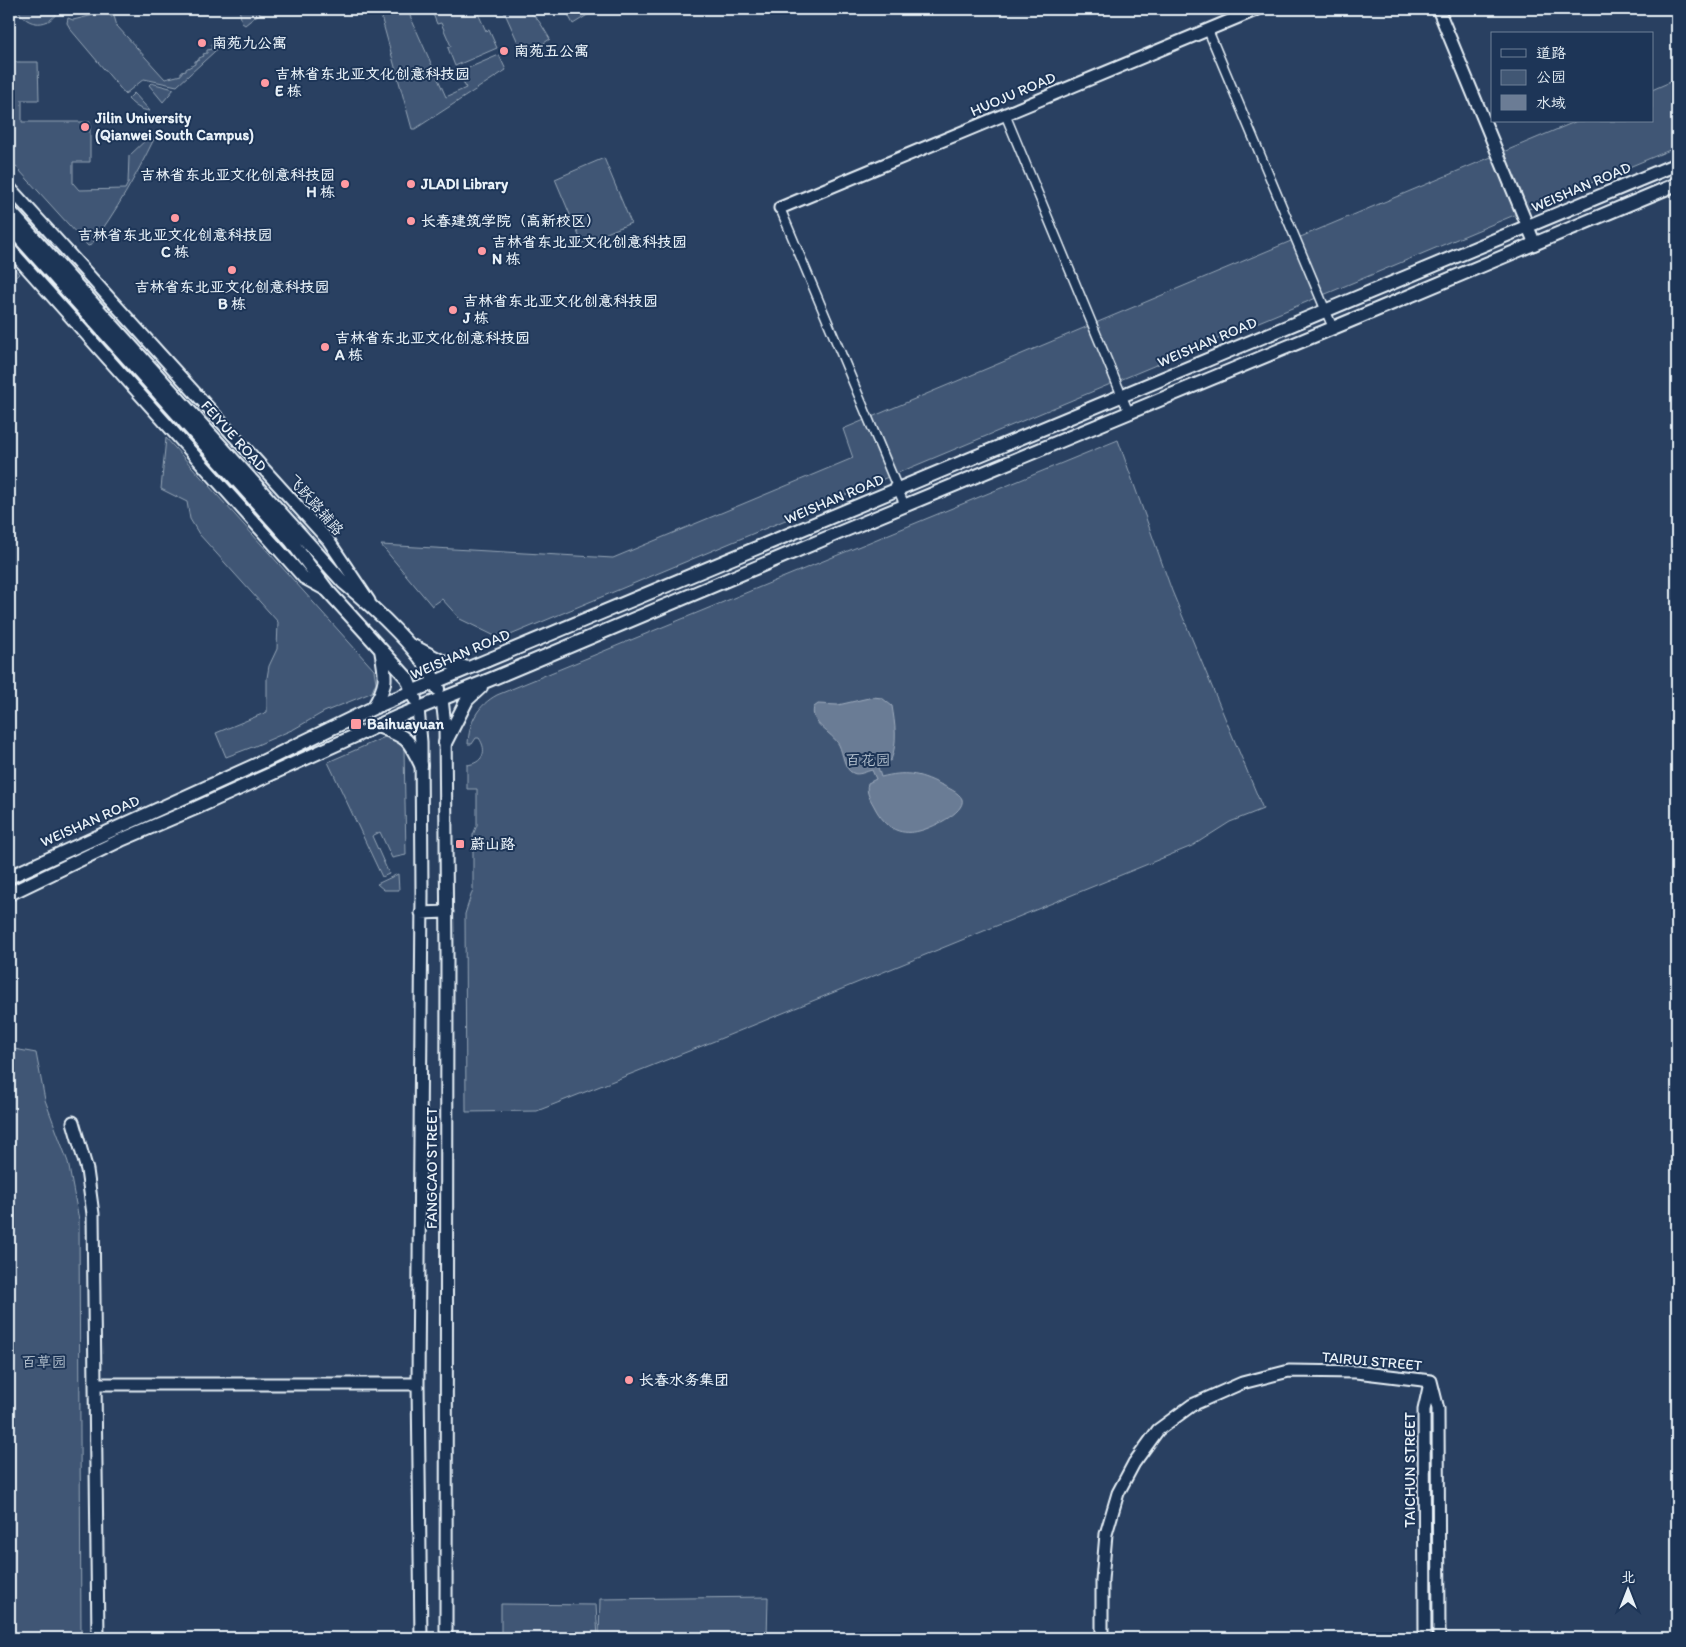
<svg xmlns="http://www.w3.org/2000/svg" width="1686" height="1647" viewBox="0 0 1686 1647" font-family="Itim,'LXGW WenKai TC',sans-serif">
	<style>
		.green { fill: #415774; stroke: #94a4b6 }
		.water { fill: #6b7c95; stroke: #9dabbd }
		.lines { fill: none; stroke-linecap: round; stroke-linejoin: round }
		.street-casing { stroke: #e8f1f8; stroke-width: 11 }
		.secondary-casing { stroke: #e8f1f8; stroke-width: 15 }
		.primary-casing { stroke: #e8f1f8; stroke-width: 16 }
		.street { stroke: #1d3557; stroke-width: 8 }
		.secondary { stroke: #1d3557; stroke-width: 11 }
		.primary { stroke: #1d3557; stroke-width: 12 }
		.poi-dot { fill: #ff9aa2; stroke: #1d3557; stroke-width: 2 }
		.labels { text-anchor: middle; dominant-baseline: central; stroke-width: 4; stroke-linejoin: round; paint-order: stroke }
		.poi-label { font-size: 15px; font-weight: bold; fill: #e8f1f8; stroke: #1d3557; text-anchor: start }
		.street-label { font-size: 15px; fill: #e8f1f8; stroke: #1d3557 }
		.park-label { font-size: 15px; fill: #b6c3d0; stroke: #1d3557 }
	</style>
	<rect width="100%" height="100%" fill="#294061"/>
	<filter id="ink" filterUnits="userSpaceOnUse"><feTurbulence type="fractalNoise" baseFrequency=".02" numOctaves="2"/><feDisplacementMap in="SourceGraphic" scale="10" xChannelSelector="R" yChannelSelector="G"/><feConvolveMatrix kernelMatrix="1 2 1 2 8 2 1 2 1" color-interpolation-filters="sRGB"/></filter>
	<g filter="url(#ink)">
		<!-- green -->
		<path class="green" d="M18 9H59C51 28 26 28 18 9Z
			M239 9H265L245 25 242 23Z
			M379 9H407L446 97 466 88 459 72 499 55 506 70 415 129H412Z
			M431 9H476L486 31 489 30 497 48 455 66 448 48 451 46 441 23 437 24Z
			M503 9C534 9 535 14 550 39L524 56Z
			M565 9H597L573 24Z
			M110 11 111 17 114 16 117 26 165 79 181 75V72L186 71V69L195 64V61L199 60V58L204 56 203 54 207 53V50L212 49 211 44 220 42 219 39 227 38V40L177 86 144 79 125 94 71 30 67 23 68 18 73 20Z
			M9 62H38L39 100H22V122H90V162H73V183L79 190 125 189 128 183 129 156 151 135 154 139C136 176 116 212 91 245L88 246 9 159Z
			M1677 79V147L501 639 460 619 442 599 432 606 381 545 613 558 853 458 843 429 1577 121H1652V90Z
			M151 83 174 89 163 102 149 85Z
			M134 93 135 94 150 111C140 110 135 106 128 99Z
			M604 158 631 223 582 243 555 179Z
			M9 262 19 274 9 283Z
			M166 438 374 670 376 682 372 692 368 694 324 712 294 729 255 746 226 757 216 733 267 712V678L269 666 277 649 278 622 199 534 190 519 187 502 161 489Z
			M1118 440 1172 591 1263 809 1230 822 1192 846 717 1040 537 1111 466 1112 465 914 473 889V835L477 825V789H467V765C483 763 488 751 479 738H476L472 744H468C469 722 478 705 497 695Z
			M385 737 398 742 404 749 406 855 392 858 380 832 372 836 389 874 382 877 328 762Z
			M398 874 399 890H384L377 884Z
			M9 1048 36 1053 45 1100 68 1162 79 1220 81 1638H9Z
			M768 1597 767 1638H599L600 1599Z
			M501 1604 596 1605 598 1638H501Z"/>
		<!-- water -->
		<path class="water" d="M873 697 882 698 892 706C895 724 898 742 891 760L878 767 881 777C905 771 918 773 940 784 946 787 959 792 962 799 966 813 929 829 919 831 912 833 903 833 896 830 888 827 879 816 875 808 871 800 865 793 868 783L876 779 872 770C867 771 858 776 853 773 844 770 843 753 839 745 832 732 809 724 814 707L818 704 838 705Z"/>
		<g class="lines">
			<!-- street casing -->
			<g class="street-casing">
				<path id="street" d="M1676 9 1677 11
					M1208 30 1333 328
					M1005 114 1129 413
					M780 208 905 506"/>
			</g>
			<!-- secondary casing -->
			<g class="secondary-casing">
				<path id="secondary" d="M1438 9 1535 244
					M9 187 328 540 369 601
					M780 208 1258 9
					M9 248 304 578 326 590
					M442 699 445 725 447 956 446 1638
					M418 708 421 742 422 894 418 1384 421 1638
					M421 913 447 912
					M73 1122 87 1170 93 1214 98 1638
					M1431 1381 1438 1409 1439 1638
					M96 1384H418
					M1102 1638V1580L1106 1534 1118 1493 1134 1463 1158 1430 1192 1405 1242 1383 1289 1371 1356 1372 1431 1381
					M1425 1638 1424 1410 1430 1383"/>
			</g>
			<!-- primary casing -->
			<g class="primary-casing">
				<path id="primary" d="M9 210 343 582C371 605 428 656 438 689
					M9 226 291 541 328 591 407 678 415 699
					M413 646 442 661 468 668
					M373 708C388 684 386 677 381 650
					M378 726C407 738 407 736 421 765
					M445 743 467 700 481 687
					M9 877 260 763 373 708 1677 164
					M9 894 121 840 196 808 399 716 489 680 841 532 1333 328 1677 184"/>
			</g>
			<!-- street -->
			<use href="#street" class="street"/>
			<!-- secondary -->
			<use href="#secondary" class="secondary"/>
			<!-- primary -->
			<use href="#primary" class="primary"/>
		</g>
	</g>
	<!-- markers -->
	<g class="poi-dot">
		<circle cx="202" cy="43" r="5"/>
		<circle cx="504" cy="51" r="5"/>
		<circle cx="265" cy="83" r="5"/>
		<circle cx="85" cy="127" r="5"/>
		<circle cx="345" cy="184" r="5"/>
		<circle cx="411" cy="184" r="5"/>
		<circle cx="175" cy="218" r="5"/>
		<circle cx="411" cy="221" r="5"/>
		<circle cx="482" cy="251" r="5"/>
		<circle cx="232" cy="270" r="5"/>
		<circle cx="453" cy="310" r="5"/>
		<circle cx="325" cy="347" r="5"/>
		<rect x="350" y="718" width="12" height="12" rx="2.5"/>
		<rect x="455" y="839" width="10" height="10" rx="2.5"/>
		<circle cx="629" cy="1380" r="5"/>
	</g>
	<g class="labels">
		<!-- poi labels -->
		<g class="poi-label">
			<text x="212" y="43">南苑九公寓</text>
			<text x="514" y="51">南苑五公寓</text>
			<text x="275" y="74">吉林省东北亚文化创意科技园<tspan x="275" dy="17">E 栋</tspan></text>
			<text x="95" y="118">Jilin University<tspan x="95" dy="17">(Qianwei South Campus)</tspan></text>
			<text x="335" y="175" text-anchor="end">吉林省东北亚文化创意科技园<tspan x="335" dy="17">H 栋</tspan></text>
			<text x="421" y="184">JLADI Library</text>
			<text x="421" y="221">长春建筑学院（高新校区）</text>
			<text x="175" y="235" text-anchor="middle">吉林省东北亚文化创意科技园<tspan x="175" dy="17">C 栋</tspan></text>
			<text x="492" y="242">吉林省东北亚文化创意科技园<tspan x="492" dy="17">N 栋</tspan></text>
			<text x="232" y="287" text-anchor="middle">吉林省东北亚文化创意科技园<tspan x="232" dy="17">B 栋</tspan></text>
			<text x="463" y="301">吉林省东北亚文化创意科技园<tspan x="463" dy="17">J 栋</tspan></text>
			<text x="335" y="338">吉林省东北亚文化创意科技园<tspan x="335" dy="17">A 栋</tspan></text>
			<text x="367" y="724">Baihuayuan</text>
			<text x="470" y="844">蔚山路</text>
			<text x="639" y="1380">长春水务集团</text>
		</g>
		<!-- street labels -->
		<g class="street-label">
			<text transform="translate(1013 94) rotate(-23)">HUOJU ROAD</text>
			<text transform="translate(1581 187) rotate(-23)">WEISHAN ROAD</text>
			<text transform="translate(1207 342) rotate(-23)">WEISHAN ROAD</text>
			<text transform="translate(234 436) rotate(48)">FEIYUE ROAD</text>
			<text transform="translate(834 499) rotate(-23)">WEISHAN ROAD</text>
			<text transform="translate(316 505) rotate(49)">飞跃路辅路</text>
			<text transform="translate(460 654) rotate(-23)">WEISHAN ROAD</text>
			<text transform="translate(90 821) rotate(-24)">WEISHAN ROAD</text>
			<text transform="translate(432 1168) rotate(-90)">FANGCAO STREET</text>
			<text transform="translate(1372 1361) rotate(5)">TAIRUI STREET</text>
			<text transform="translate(1410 1470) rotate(-90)">TAICHUN STREET</text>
		</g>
		<!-- park labels -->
		<g class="park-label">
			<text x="868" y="760">百花园</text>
			<text x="44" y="1362">百草园</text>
		</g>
	</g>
	<!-- margin -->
	<rect width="1686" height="1647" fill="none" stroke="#1d3557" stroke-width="30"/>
	<rect x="15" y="15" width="1656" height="1617" fill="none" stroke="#e8f1f8" stroke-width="2" filter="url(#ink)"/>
	<!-- legend -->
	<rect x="1491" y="32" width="162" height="90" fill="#1d3557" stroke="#6e8097"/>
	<rect x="1501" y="49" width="25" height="8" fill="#1d3557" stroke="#6e8097"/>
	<text x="1536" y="58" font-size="15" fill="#e8f1f8">道路</text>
	<rect x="1501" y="70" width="25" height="15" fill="#415774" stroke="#6e8097"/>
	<text x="1536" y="82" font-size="15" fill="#e8f1f8">公园</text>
	<rect x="1501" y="95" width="25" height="15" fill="#6b7c95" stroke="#6e8097"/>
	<text x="1536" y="108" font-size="15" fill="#e8f1f8">水域</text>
	<!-- north arrow -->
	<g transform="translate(1628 1590)" stroke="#1d3557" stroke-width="4" paint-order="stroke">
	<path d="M0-4L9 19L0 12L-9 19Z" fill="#e8f1f8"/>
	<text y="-8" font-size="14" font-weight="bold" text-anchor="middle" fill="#e8f1f8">北</text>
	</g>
</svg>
